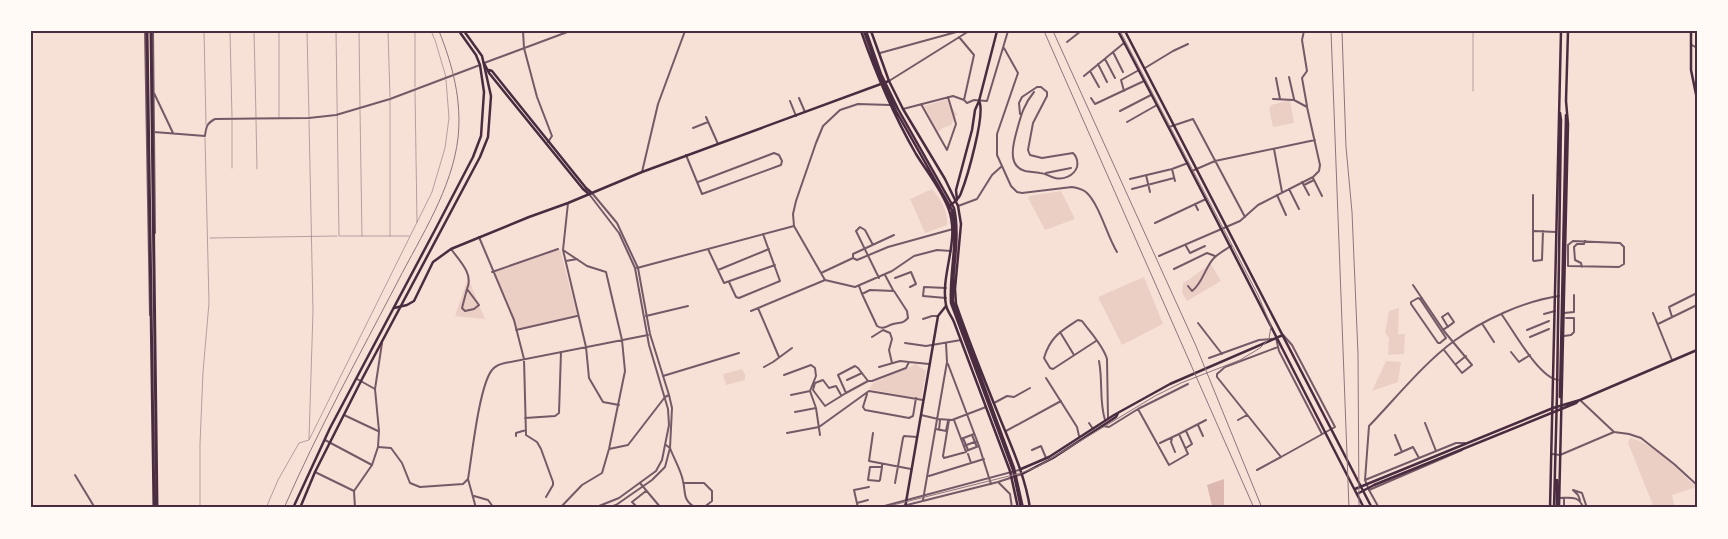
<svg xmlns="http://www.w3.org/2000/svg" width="1728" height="539" viewBox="0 0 1728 539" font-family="'IBM Plex Sans',sans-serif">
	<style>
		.green { fill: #ebcfc5 }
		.water { fill: #dcb8b0 }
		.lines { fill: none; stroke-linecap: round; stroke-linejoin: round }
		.service { stroke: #755966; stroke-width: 0.5 }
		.minor { stroke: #755966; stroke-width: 2 }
		.tertiary { stroke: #755966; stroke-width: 2 }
		.secondary { stroke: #4a2c40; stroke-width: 2.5 }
		.primary { stroke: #4a2c40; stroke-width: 2.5 }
		.trunk { stroke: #4a2c40; stroke-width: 2.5 }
		.motorway { stroke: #4a2c40; stroke-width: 3 }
		.rail { stroke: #8f747c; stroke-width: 1 }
		.neatline { fill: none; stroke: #4a2c40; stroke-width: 2 }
	</style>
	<rect width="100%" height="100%" fill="#f7e1d7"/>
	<!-- green -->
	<path class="green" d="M949 99 952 108 957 114 951 125 942 128V129L938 132 924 106Z
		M1290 100 1294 123 1273 127 1269 109 1271 105Z
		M932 189C941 199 948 211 947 225L925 233 910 199Z
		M1061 191 1075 219 1045 230 1028 198 1029 196Z
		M560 249 577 315 517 329 493 272Z
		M1211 264 1221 281 1187 301 1182 293 1183 283C1193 278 1201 269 1211 264Z
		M1144 277 1163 324 1122 345 1098 297Z
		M468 278 485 319 455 316Z
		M1399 308 1398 334H1405L1404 354 1388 355 1389 338 1385 333 1389 311Z
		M1386 361 1401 362 1398 382 1372 391Z
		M916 364 926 371 921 399 869 389 873 383Z
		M742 369 745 374V380L726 385 723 374Z
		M1630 438C1656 444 1676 469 1696 487L1672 495 1675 508H1654L1628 443Z"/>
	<!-- water -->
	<path class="water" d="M1224 479V508H1207L1212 506 1207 485Z"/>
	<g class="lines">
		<!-- service -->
		<path class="service" d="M204 31 206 125
			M230 31 232 117
			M254 31 256 117
			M279 31V117
			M307 31 309 117
			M336 31 339 236
			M359 31 360 107
			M388 31 390 97
			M415 31V87
			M431 31 435 40 446 77
			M1473 31V91
			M415 90 417 222
			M390 100V236
			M360 110 362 236
			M232 120V168
			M256 120 257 169
			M340 236H409
			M210 238 337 236
			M309 439 313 311 309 120
			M200 508V444L203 372 209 303 205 138
			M266 508 278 480 299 443 309 440 432 192 445 148 449 118 446 80"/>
		<!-- minor -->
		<path class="minor" d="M1304 31 1302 40 1307 71 1302 78 1307 106
			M959 37 974 55 964 100
			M1067 42 1081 31
			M1692 45 1697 48
			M1004 48 1018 73 997 134V155L1011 186 1017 192 1022 193 1072 187C1078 188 1083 189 1087 193 1100 206 1107 236 1117 252
			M1113 52 1123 72
			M880 53 960 31
			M1105 59 1115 78
			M1098 64 1107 82
			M1145 68 1173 51 1188 44
			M1090 71 1099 87
			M1084 76 1124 43
			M1289 77 1294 99
			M1276 78 1280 99
			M889 81 969 31
			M1124 91 1121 80 1139 70
			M799 98 805 112
			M1091 98 1095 104 1144 81
			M790 101 796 116
			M921 104 947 150 956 124 948 97
			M890 105 858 104 840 110 823 126 816 143 796 201 793 214 794 226 825 280 855 287 892 271 914 256 937 250 951 251
			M903 109 953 96 964 100 967 103 974 100 987 101 1008 31
			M1120 111 1151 95
			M1020 114 1019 103 1022 97 1037 87H1041L1047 92V96L1033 123 1028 150 1030 155 1042 158 1073 153C1077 157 1078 162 1077 167 1074 176 1063 180 1055 178 1049 177 1046 173 1040 173 1035 172 1030 172 1025 171 1007 166 1013 144 1017 130 1021 115 1024 104 1034 92
			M706 117 718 144
			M1127 122 1157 105
			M1169 127 1193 119 1245 217
			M693 128 708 122
			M1274 149 1282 192
			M686 155 702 194 781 165 782 161 779 155 774 153 698 182
			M1172 169 1175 181
			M1192 171 1215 161 1315 140
			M1046 173 1071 168
			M1146 175 1150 192
			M1313 178 1322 196
			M1130 179 1172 169 1188 163
			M1302 182 1309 195
			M1304 185 1314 180
			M1132 189 1174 178
			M1289 189 1299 209
			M1277 195 1286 215
			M1533 195V260L1534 261 1542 260 1543 231
			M568 203 563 250 586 347 589 378 603 402 619 405
			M1195 204 1198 210
			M958 206 977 199 992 175 1002 166
			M1155 223 1206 199
			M1534 231 1556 232
			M479 237 514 320 524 359 526 435 537 442 541 449 553 482V485L546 497
			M1573 241 1620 243 1624 247V264L1619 267 1568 266V245Z
			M873 245 865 230 860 227 856 231 879 278
			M1186 246 1190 253 1205 246
			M451 249C459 260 474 274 467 289L479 305 474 309 465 311 462 308 467 289
			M708 249 724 283 775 265
			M1159 256 1240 221 1258 205 1313 177 1319 171 1320 165 1307 107 1294 100 1273 99
			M853 258V254L894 235
			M566 261 577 259
			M1582 267 1581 263 1575 260 1574 247 1577 244H1584L1585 241
			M637 268 794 226
			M1174 269 1207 253 1215 256
			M718 270 769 249
			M492 272 558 249
			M821 273 853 258 857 260 888 247 953 229
			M885 275 893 290
			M895 278 911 272 916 284 910 287
			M729 282 736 297 739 298 780 281 763 234
			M1413 285 1444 331 1472 365 1462 373 1444 350
			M859 286 862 294 877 326C884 330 886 326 893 324 900 322 903 324 908 318L907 311 894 291 870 290 862 294
			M1188 286 1192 291C1203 283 1205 267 1214 258 1219 253 1225 250 1231 246
			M946 288 924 287 923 296 946 298
			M1420 299 1446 338 1440 343H1438L1411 304V302L1418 298 1420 299 1422 298
			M758 308 779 357
			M751 311 825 280
			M1564 313 1574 312V295
			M1653 313 1672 360
			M1544 314 1555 311
			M1502 315C1513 330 1539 378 1558 380
			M646 316 688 306
			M1672 317 1669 307 1697 293
			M923 319 932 316H938
			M1198 323 1222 354
			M1658 324 1697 305
			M1483 325 1494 342
			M516 330 577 316
			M1443 330C1447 327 1451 325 1454 322L1448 313 1442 317 1448 327
			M1527 330 1549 321
			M1060 332 1074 355
			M1564 336 1571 335 1574 332V318H1566
			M872 337 883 330 890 333 892 339 889 350 892 363
			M1530 337 1549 329
			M1276 338 1279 351 1322 434
			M1096 341 1053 369 1050 368 1044 358C1050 337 1061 331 1078 320L1082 321C1090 332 1103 345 1107 359L1108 418
			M905 343 926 346 961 340
			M1278 347 1225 367 1217 374V377L1281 457 1335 427 1292 345 1284 336
			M1511 352 1519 362 1530 355
			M1209 358 1259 340 1272 339
			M1099 361C1103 381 1099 401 1105 420
			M948 364 979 446 991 484
			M1456 364 1466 356
			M764 367 773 362 792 348
			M879 367 900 361 909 362
			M784 375 811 365 815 368 816 376 810 391 816 408 820 435
			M663 376 739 353
			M1046 378 1077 427 1079 436
			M357 379 375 389
			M847 380 862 373
			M846 393 838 375 855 366 858 368 868 381H872L906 368 909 362 929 364
			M867 394 863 407 865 410 909 418 913 416 916 398
			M791 395 810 391
			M841 395 836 386 829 388 823 380 815 383 813 390 825 406 846 393 868 381
			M994 403 1007 396 1014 397 1030 388
			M1138 409 1169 465 1188 454 1179 434 1206 420
			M795 412 816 408
			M344 415 378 431
			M921 415 938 419 952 420 986 407
			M525 418 555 416 559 413 561 352
			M949 420 943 456 944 458 966 452 954 420
			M1238 420 1247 415
			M1089 423 1093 429
			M1425 423 1436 451
			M1198 425 1203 436
			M1103 426 1109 427 1138 409 1188 384
			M936 429 946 431 948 421
			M939 430 940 420
			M1006 431 1061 401
			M787 433 819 427 869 391 923 400
			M873 433 869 461 911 469
			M972 435 977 447
			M1395 435 1402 452
			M516 436V433L526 430
			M963 438 968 450
			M1172 438 1171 442 1175 452
			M961 439 974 434
			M325 440 372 465
			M1160 443 1179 434
			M666 445 670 448C674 459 681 470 683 481 686 493 682 500 696 508
			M964 446 977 441
			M378 447 391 448 402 463 410 483 420 487 463 484 468 479C472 456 479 386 492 370 495 366 500 364 505 363L648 335
			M1186 448 1192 444 1186 431
			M609 449 628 445 665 397 669 395
			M1032 450 1041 446 1046 458
			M966 451 979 446
			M968 454 971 463
			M1552 454 1560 455 1614 432
			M1395 455 1413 447 1419 458
			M882 467H870L868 480 879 481 880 480 882 467V464
			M1257 470 1281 457
			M315 472 354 491
			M75 475 95 508
			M929 476 984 459
			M468 479 476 508
			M1365 480 1369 426C1395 399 1424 363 1454 341 1483 320 1524 301 1559 296
			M640 483 661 508
			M684 483H704L712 491V501L703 508
			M895 483 903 438 904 436 917 437
			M1369 490 1379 508
			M474 496 488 500 494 508
			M1559 498C1569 498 1580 495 1583 508
			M923 500 947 362 946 343
			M1580 500 1578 495 1573 490 1582 493 1587 508
			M857 503 868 500
			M560 508 582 485 602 473 609 449 625 371 622 340 606 272 587 266 563 250
			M638 508 632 502 646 491
			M858 508 854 490 869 487
			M1564 508V498"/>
		<!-- tertiary -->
		<path class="tertiary" d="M145 31 150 315
			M153 31 155 233
			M523 31 524 48 537 97 552 136 548 142
			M484 63 570 31
			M154 93 173 133
			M154 132 205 136C206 127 207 123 215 119L309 118 336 115 390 99 480 65
			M642 172 658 104 685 31
			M592 193 617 223 638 268 650 334 669 395 672 408 670 448 665 467 652 480 616 505 607 508
			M589 194 619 233 635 268 649 345 668 409 669 425 662 460 656 471 619 498 594 508
			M1580 400 1614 432 1629 434 1641 438 1674 464 1697 485
			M1462 450 1369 490 1365 480 1456 443H1465
			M999 483 1010 494 1012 508
			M355 508 354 491 372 465 378 447 379 431 375 389 382 343
			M877 508 1019 470
			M895 508 998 482 1022 474"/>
		<!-- secondary -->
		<path class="secondary" d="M1118 31C1202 189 1282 349 1364 508
			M1125 31 1372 508
			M1691 31V70L1697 99
			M484 63 489 73 583 189 589 194
			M489 70 492 71 586 188 592 193
			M957 200 956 190 972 130 975 110 979 101 997 31
			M951 205C955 201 960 198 961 193 967 178 986 113 979 101
			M394 308 407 305 414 301 433 262 451 249 529 217 568 203 642 172 889 81
			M1021 469 1049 457 1114 415 1170 384 1283 335
			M1022 474 1053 458 1116 417 1118 413
			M1355 489 1553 408 1580 400 1697 350
			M1357 494 1374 485 1576 403 1578 401
			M905 508 938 316 946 306"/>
		<!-- primary -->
		<path class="primary" d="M1560 397 1566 115
			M293 508 330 428 436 228 473 157 481 136 484 92 480 65 476 55 459 31
			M300 508 315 472 361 381 480 157 488 137 491 96 482 56 464 31
			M1550 508 1561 31
			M1554 508 1557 394 1561 120 1560 113
			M1557 508V480
			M1559 508 1568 124 1566 101 1568 31"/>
		<!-- trunk -->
		<path class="trunk" d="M861 31C876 74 893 114 916 154 927 172 942 190 949 210 960 241 940 275 946 305 947 311 952 317 954 322L1010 471 1018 508
			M864 31 880 76 896 111 952 210C959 241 949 272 951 303L1013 470 1021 508
			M866 31 881 74 898 109 954 208C961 239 951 271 953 302L1014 468 1023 508
			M871 31 889 81 903 109 945 179 958 206 961 224 955 289 956 304C969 342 984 379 999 416 1011 446 1025 475 1030 508"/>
		<!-- motorway -->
		<path class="motorway" d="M147 31 154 508
			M151 31 157 508"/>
		<!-- rail -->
		<path class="rail" d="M1044 31 1254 508
			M1053 31 1196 346 1262 508
			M1331 31 1349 508
			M1342 31 1346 147 1352 212 1358 354 1359 508
			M284 508C318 430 359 356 398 281 421 236 452 189 458 138 462 101 453 66 439 31
			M881 508 1021 473 1037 467 1155 396 1181 383 1240 360 1260 348 1269 339 1271 326 1258 295 1120 31"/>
	</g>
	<!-- border -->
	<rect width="1728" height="539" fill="none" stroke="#fffaf5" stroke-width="65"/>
	<rect x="32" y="32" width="1664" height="474" class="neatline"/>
</svg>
